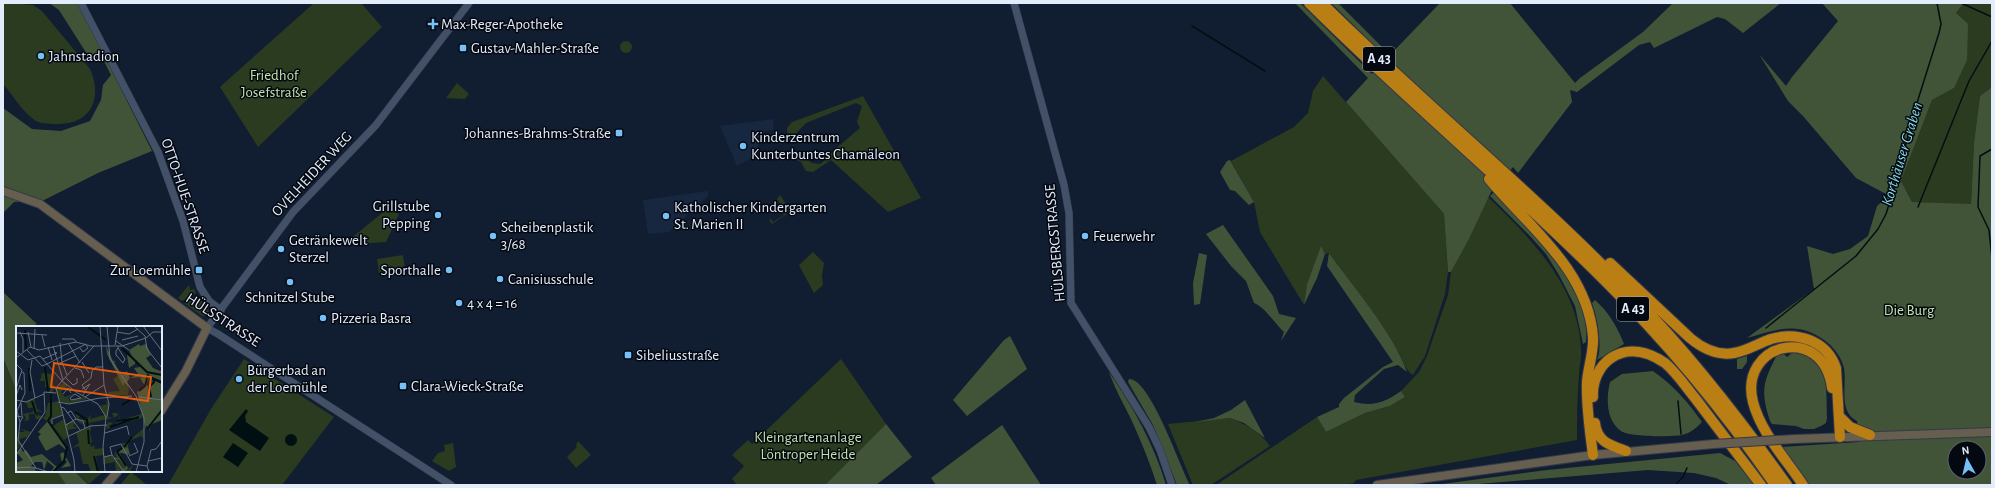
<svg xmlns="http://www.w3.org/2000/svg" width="1995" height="488" viewBox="0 0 1995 488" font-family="'Alegreya Sans',sans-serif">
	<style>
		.built { fill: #16273f }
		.green { fill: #2a3b20 }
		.forest { fill: #425437; fill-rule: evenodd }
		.water { fill: #000f12 }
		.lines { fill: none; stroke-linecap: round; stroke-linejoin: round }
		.stream { stroke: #000f12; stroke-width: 1.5 }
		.tertiary-casing { stroke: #33394a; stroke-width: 8 }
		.secondary-casing { stroke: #33394a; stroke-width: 10 }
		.motorway-casing { stroke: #33394a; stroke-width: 12 }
		.tertiary { stroke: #425167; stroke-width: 7 }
		.secondary { stroke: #665e4e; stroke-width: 8 }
		.motorway { stroke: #b97e14; stroke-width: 10 }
		.secondary-bridge-casing { stroke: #33394a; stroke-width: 10; stroke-linecap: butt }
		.secondary-bridge { stroke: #665e4e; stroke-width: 8 }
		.poi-dot { fill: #75c0f6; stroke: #040810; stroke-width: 1.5 }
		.labels { text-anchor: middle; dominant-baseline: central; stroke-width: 3; stroke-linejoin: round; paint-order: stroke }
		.shield { fill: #040810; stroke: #a0a8b4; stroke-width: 1 }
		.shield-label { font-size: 14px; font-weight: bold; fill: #e3ecfa }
		.poi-label { font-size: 15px; fill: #e3ecfa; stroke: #040810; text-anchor: start }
		.park-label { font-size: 15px; fill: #c0e2ab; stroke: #040810 }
		.street-label { font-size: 15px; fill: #e3ecfa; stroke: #040810 }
		.water-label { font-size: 16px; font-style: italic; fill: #84d8e1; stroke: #040810 }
		.inset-river { fill: none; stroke: #000f12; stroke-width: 2 }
		.inset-road { fill: none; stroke: #657081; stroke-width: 1 }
		.view { fill: #e8590c; fill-opacity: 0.15; stroke: #e8590c; stroke-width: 2 }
		.inset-edge { fill: none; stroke: #e3ecfa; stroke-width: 2 }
	</style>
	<rect width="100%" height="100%" fill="#111e31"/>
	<!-- built -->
	<path class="built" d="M773 119 774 130 762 131V137H757L759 154 737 166 720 126Z
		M708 191V196L669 232 648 234 643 200Z"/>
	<!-- green -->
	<path class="green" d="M9 3 33 5 42 11 90 69C103 98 91 125 57 124 51 124 42 124 36 121 23 113 13 95 3 84V4Z
		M314 3H361L382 27 258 147 220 87Z
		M1964 3H1992V87L1980 96 1974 143 1971 205 1912 202 1901 181 1932 100 1954 88 1956 13Z
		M620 47a6 6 0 1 1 12 0a6 6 0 1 1-12 0Z
		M1323 76 1444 214 1448 272 1445 294 1425 356 1413 375C1405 370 1403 360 1398 352 1376 319 1352 286 1329 253L1325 254 1321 247 1307 284 1304 305 1260 232 1254 202 1231 161 1294 127 1308 113 1313 91Z
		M457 83 469 94 465 99 446 98Z
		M863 96 921 198 888 212 831 160 813 172 806 171 801 162 795 159 801 154 812 163 820 164 828 158 833 151 860 128 857 122 862 106 856 103 806 123 788 142 787 128 792 122Z
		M780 195 791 211 772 224 769 220 771 219 773 222 784 215 782 211 784 210 777 199Z
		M1488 197C1530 237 1579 287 1581 349 1582 358 1579 367 1579 376 1577 397 1577 419 1577 440L1356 480 1354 483 1342 485H1216L1317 417 1326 432 1365 413 1390 406 1405 397 1401 391 1419 372 1427 356 1448 295 1451 272 1468 241Z
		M387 209 399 214 386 242 353 244 349 240Z
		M813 252 824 263 822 276 823 285 814 293 799 265Z
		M403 255 405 269 379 273 377 259Z
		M189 285 190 290 194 289 196 293 182 301 178 298Z
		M197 295 209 311 206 316H202L184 303Z
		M3 359 17 392V471H57L66 485H3Z
		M244 359 334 417 282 485H168L211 409Z
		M841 359 886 424 825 485H737L732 479 744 466 732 455 748 440 752 444Z
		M1230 418C1246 424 1260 432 1270 446L1211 485H1193L1168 424Z
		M578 441 591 455 576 468 567 457 577 447 576 445Z
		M453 443 456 467 449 471 432 461 438 453 445 451 444 445Z
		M74 471H104L89 484Z
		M131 472 147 485H120Z"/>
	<!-- forest -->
	<path class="forest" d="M49 3H78L152 151 98 173 40 202H14L3 213V108L32 129 61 131 90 121 101 100 103 85 111 75 104 61 87 54 59 10Z
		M1295 3H1300L1372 74 1387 58 1331 3H1338L1390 55 1440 3H1510L1575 83 1580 78 1643 32 1673 3H1781L1743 33 1725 19 1717 17 1654 48 1650 42 1639 45 1577 92 1570 90 1572 102 1518 173 1513 167 1491 192 1468 241 1451 272H1448L1444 214 1346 102 1368 78Z
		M1822 3H1964L1956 13 1968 24 1967 60 1954 88 1932 100 1901 181 1912 202 1971 204 1974 143 1980 96 1992 87V485H1807L1781 447 1859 442 1857 421C1838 411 1847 386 1844 368 1841 357 1835 349 1828 343 1800 320 1778 329 1747 338L1814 289 1807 246 1833 254 1850 249 1868 236 1877 206 1885 199 1888 195 1856 178 1803 116 1788 101 1759 54 1786 86 1792 77 1838 21ZM1955 448H1979V472H1955Z
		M1230 160 1254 202 1249 205 1235 191 1230 190 1220 172 1227 161Z
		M1493 193 1499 196C1535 235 1591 285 1586 342L1583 344 1575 306 1559 275 1546 254 1530 236 1490 196Z
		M1223 225 1273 296 1279 314 1296 318 1281 341 1284 332C1275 324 1264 306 1254 303L1246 281 1231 266 1206 234Z
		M1321 246 1325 254 1317 278 1304 305 1307 284Z
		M1199 253 1207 255 1200 304 1194 305 1193 283Z
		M1329 253C1353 287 1394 334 1407 372L1398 365 1384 369 1355 395 1354 402C1374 407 1385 402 1401 391L1405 397 1390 406 1365 413 1326 432 1317 417 1339 407V404L1344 398 1383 367 1393 362 1327 266Z
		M3 292 37 324 29 327H17L15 340 17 346V392L3 358Z
		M1595 300C1608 311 1618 328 1624 344L1597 360C1603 348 1597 316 1592 303Z
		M1010 336 1027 369 967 416 953 400 1004 340Z
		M1782 352 1787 357C1789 356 1790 354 1792 353 1795 352 1804 355 1807 356 1830 370 1826 394 1827 418L1826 423 1821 426 1814 429H1804L1796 426 1772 424 1770 421C1760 390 1763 382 1778 353Z
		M1747 356V362L1742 369H1737V359Z
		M1653 371C1673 385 1688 402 1702 422 1696 428 1691 433 1682 435 1672 437 1629 437 1621 431 1606 421 1606 398 1610 382L1622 374Z
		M1109 372C1133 407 1154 444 1166 485H1157C1150 463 1141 441 1131 419 1123 403 1115 389 1109 372Z
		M1129 379C1150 378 1180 467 1190 485H1177L1153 425 1128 382Z
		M1245 400 1265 438 1244 423 1230 418 1195 422 1214 418 1231 410Z
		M886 424 912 457 876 485H825Z
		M1002 425 1041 485H936L931 478Z
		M1720 453 1735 461 1755 485H1731L1716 478 1694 473 1648 470 1466 485H1435L1547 470Z
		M57 471H74L89 485H66Z"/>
	<!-- water -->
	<path class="water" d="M246 409 248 411 245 416 246 422 269 438 260 451 229 430Z
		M285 440a6 6 0 1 1 12 0a6 6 0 1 1-12 0Z
		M233 443 248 453 238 467 223 457Z"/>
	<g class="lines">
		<!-- stream -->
		<path class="stream" d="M1961 3 1992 17
			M1192 26 1265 71
			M1992 149 1980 156 1978 207 1989 230 1992 259
			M1918 207 1969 81 1992 41
			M1766 328 1856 256 1878 229 1886 214 1895 185 1916 106 1939 33 1941 24 1937 3
			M1678 401 1681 434
			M1675 485 1683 477 1687 468"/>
		<!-- tertiary casing -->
		<g class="tertiary-casing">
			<path id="tertiary" d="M81 3 158 152 183 221 200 287 209 301 221 310
				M1014 3 1064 185 1069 213 1071 303 1149 427 1160 450 1172 485
				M451 485 218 334 207 328 293 212 376 125 469 3"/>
		</g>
		<!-- secondary casing -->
		<g class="secondary-casing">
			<path id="secondary" d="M3 191 40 204 207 328 186 371 161 411
				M1794 439 1992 432
				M106 485 118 471
				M1377 485 1593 455 1714 444"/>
		</g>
		<!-- motorway casing -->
		<g class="motorway-casing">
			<path id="motorway" d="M1309 3C1404 98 1507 183 1602 278 1666 341 1724 411 1775 485
				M1322 3C1424 104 1535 194 1634 297 1690 355 1740 419 1787 485
				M1489 179C1528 226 1588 270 1593 337 1594 352 1588 367 1587 382 1586 406 1590 431 1593 455
				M1610 263 1690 338C1702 348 1717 356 1734 353 1747 351 1759 343 1771 339 1798 331 1827 341 1836 368L1840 437
				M1593 397C1592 382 1599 366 1611 358 1629 346 1649 352 1665 363 1676 372 1686 387 1695 398 1717 427 1739 456 1761 485
				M1839 416 1850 427 1870 435
				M1595 423C1597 442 1610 445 1626 451
				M1803 485C1786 459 1761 433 1753 402 1738 343 1823 322 1832 388"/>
		</g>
		<!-- tertiary -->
		<use href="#tertiary" class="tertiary"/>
		<!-- secondary -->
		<use href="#secondary" class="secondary"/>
		<!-- motorway -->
		<use href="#motorway" class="motorway"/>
		<!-- secondary-bridge casing -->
		<g class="secondary-bridge-casing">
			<path id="secondary-bridge" d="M1714 444 1794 439"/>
		</g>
		<!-- secondary-bridge -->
		<use href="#secondary-bridge" class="secondary-bridge"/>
	</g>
	<!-- markers -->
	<g class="poi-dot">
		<path d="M431 18h4v4h4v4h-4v4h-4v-4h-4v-4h4z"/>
		<rect x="459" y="44" width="8" height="8" rx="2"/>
		<circle cx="41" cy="56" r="4"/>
		<rect x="615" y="129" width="8" height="8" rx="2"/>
		<circle cx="743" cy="146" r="4"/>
		<circle cx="438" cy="215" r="4"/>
		<circle cx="666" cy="216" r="4"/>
		<circle cx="493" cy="236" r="4"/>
		<circle cx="1085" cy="236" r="4"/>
		<circle cx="281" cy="249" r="4"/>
		<rect x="195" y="266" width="8" height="8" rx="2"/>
		<circle cx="449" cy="270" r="4"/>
		<circle cx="500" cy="279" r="4"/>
		<circle cx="290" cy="282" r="4"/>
		<circle cx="459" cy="303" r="4"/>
		<circle cx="323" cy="318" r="4"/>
		<rect x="624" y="351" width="8" height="8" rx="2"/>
		<circle cx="239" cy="379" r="4"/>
		<rect x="399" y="382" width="8" height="8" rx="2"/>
	</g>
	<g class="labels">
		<!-- shield labels -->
		<g class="shield">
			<rect x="1363" y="47" width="32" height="24" rx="3"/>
			<rect x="1617" y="297" width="32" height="24" rx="3"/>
		</g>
		<g class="shield-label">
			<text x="1379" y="59">A 43</text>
			<text x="1633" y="309">A 43</text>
		</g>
		<!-- poi labels -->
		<g class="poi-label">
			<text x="441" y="24">Max-Reger-Apotheke</text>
			<text x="471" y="48">Gustav-Mahler-Straße</text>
			<text x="49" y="56">Jahnstadion</text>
			<text x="611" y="133" text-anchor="end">Johannes-Brahms-Straße</text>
			<text x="751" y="137">Kinderzentrum<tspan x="751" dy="17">Kunterbuntes Chamäleon</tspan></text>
			<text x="430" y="206" text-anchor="end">Grillstube<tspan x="430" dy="17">Pepping</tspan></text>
			<text x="674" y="207">Katholischer Kindergarten<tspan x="674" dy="17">St. Marien II</tspan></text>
			<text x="501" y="227">Scheibenplastik<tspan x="501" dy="17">3/68</tspan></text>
			<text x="1093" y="236">Feuerwehr</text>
			<text x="289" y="240">Getränkewelt<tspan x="289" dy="17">Sterzel</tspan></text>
			<text x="191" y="270" text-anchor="end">Zur Loemühle</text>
			<text x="441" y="270" text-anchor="end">Sporthalle</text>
			<text x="508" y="279">Canisiusschule</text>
			<text x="290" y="297" text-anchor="middle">Schnitzel Stube</text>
			<text x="467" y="303">4 x 4 = 16</text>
			<text x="331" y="318">Pizzeria Basra</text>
			<text x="636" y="355">Sibeliusstraße</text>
			<text x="247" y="370">Bürgerbad an<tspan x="247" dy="17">der Loemühle</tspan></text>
			<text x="411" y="386">Clara-Wieck-Straße</text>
		</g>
		<!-- park labels -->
		<g class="park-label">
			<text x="274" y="75">Friedhof<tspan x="274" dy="17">Josefstraße</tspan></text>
			<text x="1909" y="310">Die Burg</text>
			<text x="808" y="437">Kleingartenanlage<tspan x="808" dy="17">Löntroper Heide</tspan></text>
		</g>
		<!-- street labels -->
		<g class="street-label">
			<text transform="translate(312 174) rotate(-47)">OVELHEIDER WEG</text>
			<text transform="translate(185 196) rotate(71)">OTTO-HUE-STRASSE</text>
			<text transform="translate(1055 243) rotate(-95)">HÜLSBERGSTRASSE</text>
			<text transform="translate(223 320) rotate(33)">HÜLSSTRASSE</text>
		</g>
		<!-- water labels -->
		<g class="water-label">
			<text transform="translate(1902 154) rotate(-73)">Korthäuser Graben</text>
		</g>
	</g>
	<!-- overview -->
	<g transform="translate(16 326)">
		<rect width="146" height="146" fill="#111e31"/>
		<path d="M26 47 35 48 38 62 37 66H33L35 62 29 61V55H24ZM102 50 113 63 112 69 93 70 92 66 104 65 97 53ZM48 56 52 60 45 66 49 71 60 67 52 72 54 75 67 71 71 73 53 78 43 75 39 63ZM18 72 21 83 28 87 22 85 19 91 22 89 29 91 32 77H35V82V77L42 75 47 89 36 92 34 98 26 91 23 94 19 92V88H13V94L8 95 10 92 7 88 17 86V82H12L10 76ZM90 74 93 78 91 91 97 92 73 97V100L76 98 74 107 76 115 74 118 75 121 78 119 79 123 87 122 88 129 80 130 82 146H75L72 138H67L63 120 56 122 63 117 60 106 72 102 71 95 66 98 62 96 59 86 64 90 62 93 71 94 75 88 74 93 89 89 84 80 91 78ZM96 87H101L105 94 125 88H126V92L90 103 92 96 97 97 92 101 126 90 98 99 104 94 102 89 98 92ZM48 93 50 98 57 95 59 98 57 100 62 102 52 104 53 110 48 114 37 100ZM128 102 127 112 125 110 113 115 112 121 104 128 112 144 117 138 114 146H100L99 136 87 138 88 131 95 129 99 134 103 133 97 128 102 129 100 126 107 121 106 117H110ZM5 103 15 106 11 111 4 113 3 117 6 118 0 125V120H4L0 118 3 106H9Z" fill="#2a3b20"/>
		<path d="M123 18 124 20 130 18 135 29 130 32 137 42 144 45 146 44V55L134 50 130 59 133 60 138 53 146 58V94L136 98 133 102 135 106 132 102 130 99V104L121 66 129 60 124 52 127 51 114 52 111 56 113 63 109 57 107 60 91 28 90 20 97 35H100L98 36 105 49 111 45 114 52 122 48 118 42 124 41 120 34 119 38 113 42 111 29 116 31 113 24ZM32 95 47 114 50 124 43 118 30 125 22 111 25 108 22 106ZM112 121 114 129 102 126 112 142 108 146 106 144 110 141 103 133 99 134 97 131 103 132 99 126ZM5 122 7 126 10 124 15 131 26 128 41 141 46 136 44 128 47 126 55 140 45 142 51 136 49 134 38 146H35L38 141 31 135 28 144 26 136H19L14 141 19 142 20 146H0V137L7 134 1 127Z" fill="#425437"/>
		<path class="inset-river" d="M72 1 90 14M9 4 10 23M106 22 131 46 146 49M29 41 32 65M13 42 14 65M132 50 146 57M123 65 129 60 132 48M35 68V90L32 95 51 122 48 135 37 146M135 71 133 61 138 56V53M16 75 20 88M106 79 117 72M59 86 71 94 72 101M101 95 122 92M94 101 123 91M131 103 146 84M72 104 73 118M108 121 116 111M106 122 101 126 110 140M78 130 82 146"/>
		<path class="inset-road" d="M84 0 88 59 93 78 91 91M91 0 94 33 120 70 128 92V116L120 146M118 0 129 10 131 23 146 42M127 0 146 25M4 6 7 13V26M12 6 15 21M101 6 113 8 122 3M0 7 31 9M26 9 29 21M46 13H58L60 16M106 14 122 10M100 15 113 24M44 17 46 36 51 49M52 17 64 37M99 19 102 0M37 20 47 54M78 20 46 55 60 66 82 78 90 91 87 121 89 146M32 21 36 34M18 22 19 3M64 22 67 26 72 22 70 19M102 22 109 33 107 37 100 29V25L103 20M11 24 26 40M0 25 12 34 24 30 31 38 70 18M0 32 14 21 23 24 60 16 75 20H106L130 12 137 6H146M27 33 41 27 38 26M16 34 14 46 19 72M66 36 73 47M0 38 6 44 0 63M42 38 60 30M26 40 31 38 46 55 40 62M59 42 65 44 68 52M6 46 8 47 9 67 1 85 4 96 2 114 20 142M49 51 57 59 61 57V52M40 62 47 89M66 63 74 58 70 64M47 68 52 62 55 67M59 68 65 72 55 74 54 72ZM0 70 4 59 6 64M66 70 70 65 66 59 75 52 76 45 80 41H87M69 71 88 59M123 71 146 74M0 74 10 76 28 68M42 76 53 78 84 72 116 70M5 77 6 90M45 81 48 82 64 104M0 90 7 91 4 96M60 93 67 95 69 102M36 98V93L47 89 58 134 59 146M50 99 60 93 55 85 51 87M89 107 111 100 113 109M53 110 74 100 91 99M0 129 29 86 28 66 40 67M96 129 94 121 105 118 116 138M113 130 122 126 118 117M88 131 96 129 108 146M132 135 146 132M116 138 131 140M0 142 16 141 33 146M133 146 131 140 135 124 140 123 146 115"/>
		<path class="view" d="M38 37 135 51 132 75 35 61Z"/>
		<rect width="146" height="146" class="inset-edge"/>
	</g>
	<!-- border -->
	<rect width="1995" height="488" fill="none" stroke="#e3ecfa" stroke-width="8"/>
	<!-- north arrow -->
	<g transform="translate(1967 460) rotate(352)"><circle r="19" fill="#040810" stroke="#5d636e"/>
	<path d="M0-3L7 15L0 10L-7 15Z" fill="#75c0f6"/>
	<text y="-6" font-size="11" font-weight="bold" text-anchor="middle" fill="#e3ecfa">N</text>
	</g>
</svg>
